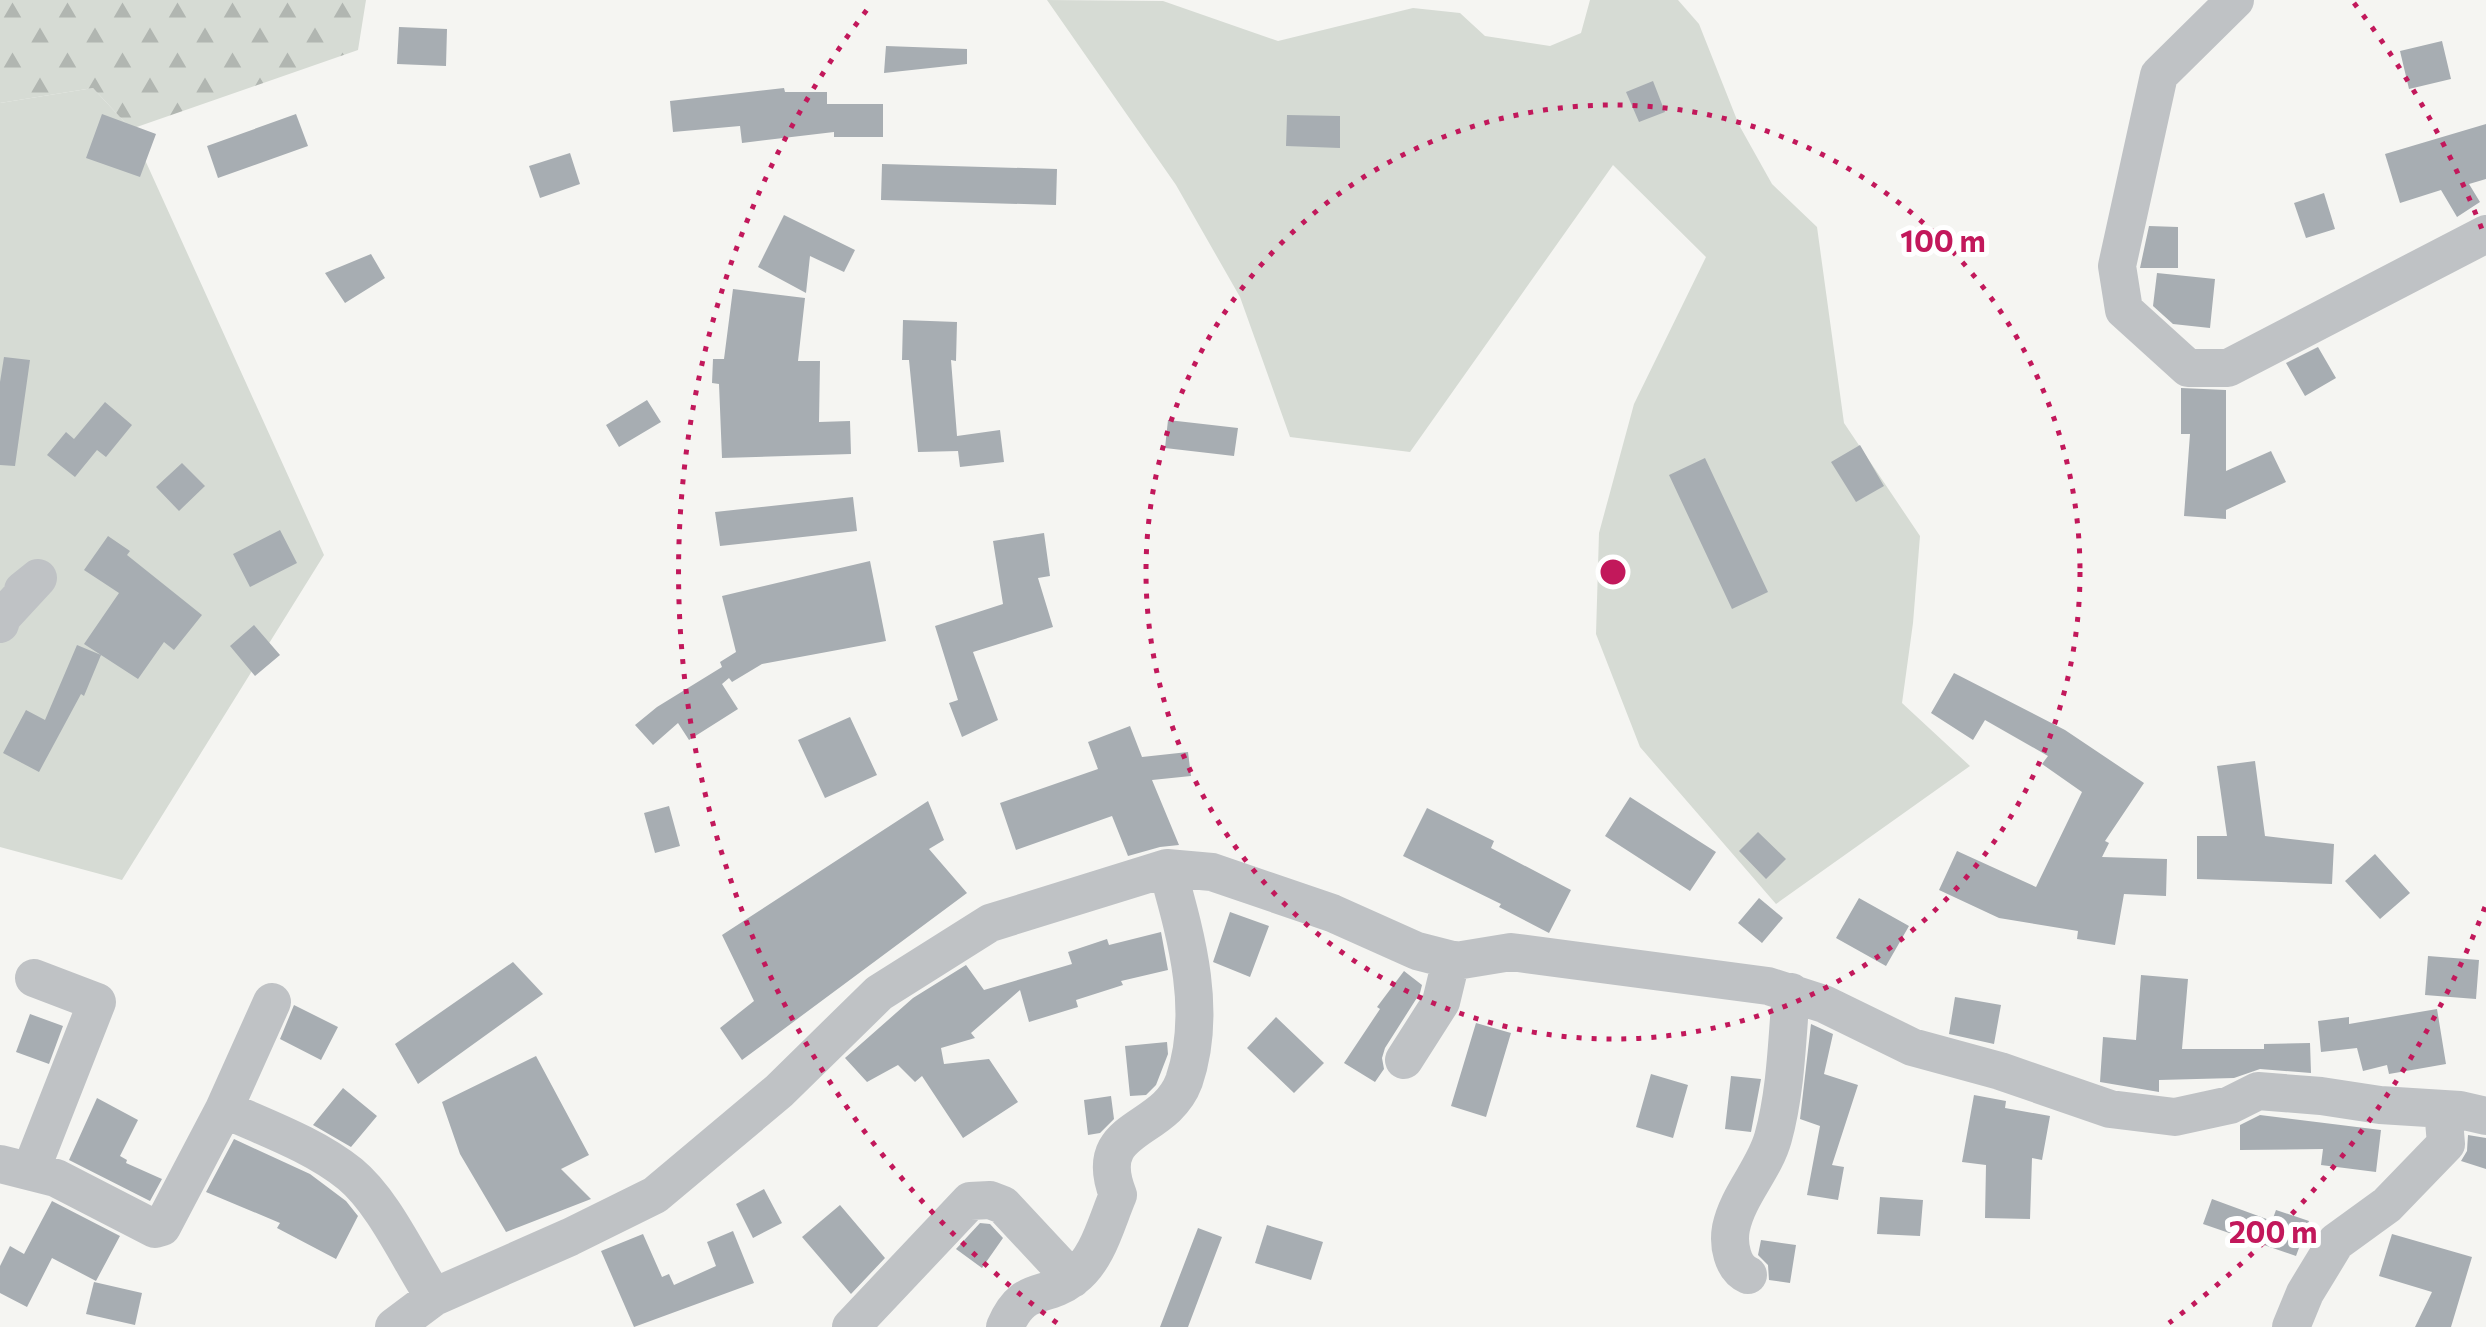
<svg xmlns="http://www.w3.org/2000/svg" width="2486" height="1327" viewBox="0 0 2486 1327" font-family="Commissioner,sans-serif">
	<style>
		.grass { fill: #d6dbd4 }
		.forest { fill: url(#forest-firs) }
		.building { fill: #a7adb2 }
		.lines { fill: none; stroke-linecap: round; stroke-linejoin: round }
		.street { stroke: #bfc2c5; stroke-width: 38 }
		.ring { fill: none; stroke: #c2185b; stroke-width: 5; stroke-dasharray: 5 10 }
		.centre { fill: #c2185b; stroke: #fff; stroke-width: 5 }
		.ring-label { font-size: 30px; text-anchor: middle; font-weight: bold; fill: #c2185b; stroke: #fff; stroke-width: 10; stroke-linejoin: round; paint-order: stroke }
	</style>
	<defs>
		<pattern id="forest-firs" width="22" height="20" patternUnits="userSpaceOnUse" patternTransform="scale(2.5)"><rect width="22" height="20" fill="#d6dbd4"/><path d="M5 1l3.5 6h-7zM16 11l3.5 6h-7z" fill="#b1b6b1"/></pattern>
	</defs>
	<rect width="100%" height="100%" fill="#f5f5f2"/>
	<!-- grass -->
	<path class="grass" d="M1047 0 1163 1 1278 41 1413 8 1460 13 1485 36 1550 46 1581 33 1590 0H1678L1699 24 1739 125 1772 184 1817 227 1844 423 1920 536 1913 623 1902 703 1970 766 1776 904 1640 747 1596 634 1599 533 1634 404 1706 257 1613 165 1410 452 1290 437 1240 297 1176 185Z
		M93 88 131 129 324 555 122 880 0 847V103Z"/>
	<!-- forest -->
	<path class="forest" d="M0 0H366L358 50 131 129 93 88 0 103Z"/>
	<!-- building -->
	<path class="building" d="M399 27 447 29 446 66 397 64Z
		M2442 41 2451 79 2409 89 2400 51Z
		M886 46 967 49V64L884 73Z
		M1653 81 1665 112 1639 122 1626 92Z
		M784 88 785 92H827V104H883V137H834V132L742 143 740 126 673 132 670 101Z
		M102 114 156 134 140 177 86 158Z
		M296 114 308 146 218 178 207 146Z
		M1287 115 1340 116V148L1286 146Z
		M2486 124V179L2469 184 2480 202 2457 217 2441 190 2400 203 2385 154Z
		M570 153 580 184 540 198 529 166Z
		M882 164 1057 169 1056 205 881 200Z
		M2324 193 2335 229 2306 238 2294 203Z
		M784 215 855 250 844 272 810 256 806 293 758 267Z
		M2149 226 2178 227V268H2140Z
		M371 254 385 278 345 303 325 273Z
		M2157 273 2215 279 2210 328 2173 324 2153 306Z
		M733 289 805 298 798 361H820L819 422 850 421 851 454 722 458 719 384 712 383 713 359H724Z
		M903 320 957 322 956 361 951 360 957 436 1000 430 1004 462 960 467 958 451 918 452 909 360H902Z
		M2318 347 2336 378 2305 396 2286 363Z
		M4 357 30 360 15 466 0 465V382Z
		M2181 388 2226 390V471L2271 451 2286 482 2226 510V519L2184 516 2190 434H2181Z
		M647 400 661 422 619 447 606 425Z
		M105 402 132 425 106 457 97 450 75 477 47 455 66 432 74 439Z
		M1168 420 1238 428 1234 456 1165 448Z
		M1860 445 1884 486 1856 502 1831 462Z
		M1705 458 1768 592 1732 609 1669 475Z
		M182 463 205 486 179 511 156 487Z
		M853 497 857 531 720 546 715 512Z
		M280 530 297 563 250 587 233 554Z
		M1044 533 1050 576 1038 578 1053 627 973 652 998 720 962 737 949 703 958 700 935 626 1003 604 993 541Z
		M108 536 130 551 127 555 202 615 174 650 164 642 138 679 84 644 119 593 84 570Z
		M870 561 886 641 762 664 732 682 729 678 722 684 738 709 689 740 678 723 653 745 635 725 657 707 722 667 720 662 736 652 722 596Z
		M254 625 280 655 255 676 230 646Z
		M77 645 101 655 84 696 81 694 39 772 3 753 26 710 45 720Z
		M1954 673 2065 730 2144 783 2105 841 2109 843 2102 857 2167 859 2166 896 2124 894 2115 945 2077 939 2078 931 1999 918 1939 890 1957 851 2036 887 2082 792 2042 764 2048 756 1985 720 1973 740 1931 713Z
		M850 717 877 775 825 798 798 740Z
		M1130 726 1142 757 1188 752 1191 776 1152 780 1179 845 1160 847 1128 856 1112 816 1016 850 1000 803 1098 769 1088 742Z
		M2255 761 2265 836 2334 844 2332 884 2197 879V836H2227L2217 766Z
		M1630 797 1716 852 1690 891 1605 836Z
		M928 801 944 840 929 849 967 893 742 1060 720 1028 754 1001 722 935Z
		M669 806 680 846 655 853 644 813Z
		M1427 808 1494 841 1491 848 1571 890 1549 933 1499 907 1501 904 1403 856Z
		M1758 832 1786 859 1766 879 1739 851Z
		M2375 854 2410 893 2380 919 2345 881Z
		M1759 898 1783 918 1762 943 1738 923Z
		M1859 898 1909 926 1886 966 1836 938Z
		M1230 912 1269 926 1250 977 1213 962Z
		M1161 932 1168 970 1121 981 1123 985 1076 1000 1078 1007 1029 1022 1020 990 971 1033 975 1038 941 1048 944 1064 989 1059 1018 1102 963 1138 922 1076 915 1082 898 1065 867 1082 845 1058 913 998 966 965 984 990 1072 964 1068 952 1107 939 1109 945Z
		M2428 956 2479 960 2476 999 2425 995Z
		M513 962 543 994 418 1084 395 1044Z
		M1404 971 1422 985 1420 993 1385 1048 1382 1058 1384 1069 1375 1082 1344 1063 1380 1009 1377 1007Z
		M2141 975 2188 979 2182 1049H2264V1044L2310 1043 2311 1073 2260 1069 2234 1078 2159 1080V1092L2100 1082 2103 1037 2136 1040Z
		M1955 997 2001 1005 1994 1044 1949 1034Z
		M294 1005 338 1027 321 1060 280 1039Z
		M2437 1009 2446 1064 2389 1074 2387 1065 2363 1071 2357 1048 2321 1052 2318 1021 2349 1017V1024Z
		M30 1014 63 1026 49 1064 16 1052Z
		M1276 1017 1324 1063 1294 1093 1247 1048Z
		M1476 1023 1511 1033 1486 1117 1451 1106Z
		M1811 1024 1833 1034 1824 1074 1858 1085 1832 1165 1844 1167 1838 1200 1807 1195 1820 1126 1800 1119Z
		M1167 1042 1168 1054 1156 1085 1146 1095 1130 1096 1125 1046Z
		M536 1056 589 1155 561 1169 591 1199 506 1232 460 1154 442 1102Z
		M1651 1074 1688 1085 1673 1138 1636 1127Z
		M1731 1076 1761 1079 1751 1132 1725 1129Z
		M343 1088 377 1116 351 1147 313 1125Z
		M1974 1095 2006 1101 2005 1108 2050 1116 2042 1160 2032 1158 2030 1219 1985 1218 1986 1165 1962 1162Z
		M1111 1096 1114 1119 1100 1133 1088 1135 1084 1100Z
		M97 1098 138 1120 120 1156 127 1160 126 1163 162 1179 150 1201 69 1160Z
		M2260 1115 2381 1130 2376 1172 2321 1165 2323 1149 2240 1150V1125Z
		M2468 1135 2486 1138V1169L2461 1161 2467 1151Z
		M234 1139 310 1174 346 1201 358 1216 336 1259 277 1228 280 1223 206 1192Z
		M764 1189 782 1223 753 1238 736 1204Z
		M1880 1197 1923 1200 1920 1236 1877 1234Z
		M2212 1199 2272 1221 2276 1210 2309 1221 2296 1256 2203 1224Z
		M52 1201 120 1236 96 1281 52 1258 27 1307 0 1293V1266L10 1246 24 1254Z
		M840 1205 885 1258 851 1294 802 1237Z
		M980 1223 990 1224 1003 1238 982 1268 956 1249Z
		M1267 1225 1323 1242 1311 1280 1255 1263Z
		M1198 1228 1222 1237 1188 1327H1160Z
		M733 1231 754 1283 634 1327 601 1251 643 1234 662 1277 669 1274 674 1285 716 1266 707 1242Z
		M2392 1234 2472 1257 2451 1327H2415L2432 1292 2379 1276Z
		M1761 1240 1796 1245 1790 1283 1769 1280 1768 1265 1758 1255Z
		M94 1282 142 1293 135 1325 86 1314Z"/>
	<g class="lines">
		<!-- street -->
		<path class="street" d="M2235 0 2159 75 2117 266 2124 310 2188 368H2228L2486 234
			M0 624 2 617 38 578 23 590
			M1404 1060 1441 1002 1449 969 1456 961
			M224 1109C266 1128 314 1145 350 1174 384 1202 409 1259 434 1297
			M0 1164 56 1178 155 1229 162 1227 224 1109 272 1002
			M31 1170 97 1002 34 978
			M1748 1275C1732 1268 1728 1244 1731 1228 1738 1195 1764 1170 1773 1138 1786 1091 1787 1040 1791 992
			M394 1327 434 1297 570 1237 655 1195 779 1091 879 993 990 923 1167 868 1212 872 1332 913 1417 951 1456 961 1511 952 1768 986 1824 1004 1912 1047 2000 1071 2110 1109 2175 1117 2230 1105 2258 1091 2321 1096 2380 1105 2460 1110 2486 1116
			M851 1327 970 1201 990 1200 1003 1205 1072 1279
			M1005 1327C1024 1283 1043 1301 1073 1278 1098 1259 1106 1223 1118 1195 1090 1124 1164 1135 1184 1081 1208 1011 1186 936 1167 868
			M2291 1327 2305 1293 2336 1242 2387 1205 2446 1144 2443 1109"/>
	</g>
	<!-- distance rings -->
	<g class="ring">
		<circle cx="1613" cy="572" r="467"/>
		<path d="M2485 907A934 934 0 0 1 2169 1323M1057 1323A934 934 0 0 1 872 3M2354 3A934 934 0 0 1 2485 237"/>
	</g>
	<circle cx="1613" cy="572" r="15" class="centre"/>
	<g class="ring-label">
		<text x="1943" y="252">100 m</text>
		<text x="2273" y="1243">200 m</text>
	</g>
</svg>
